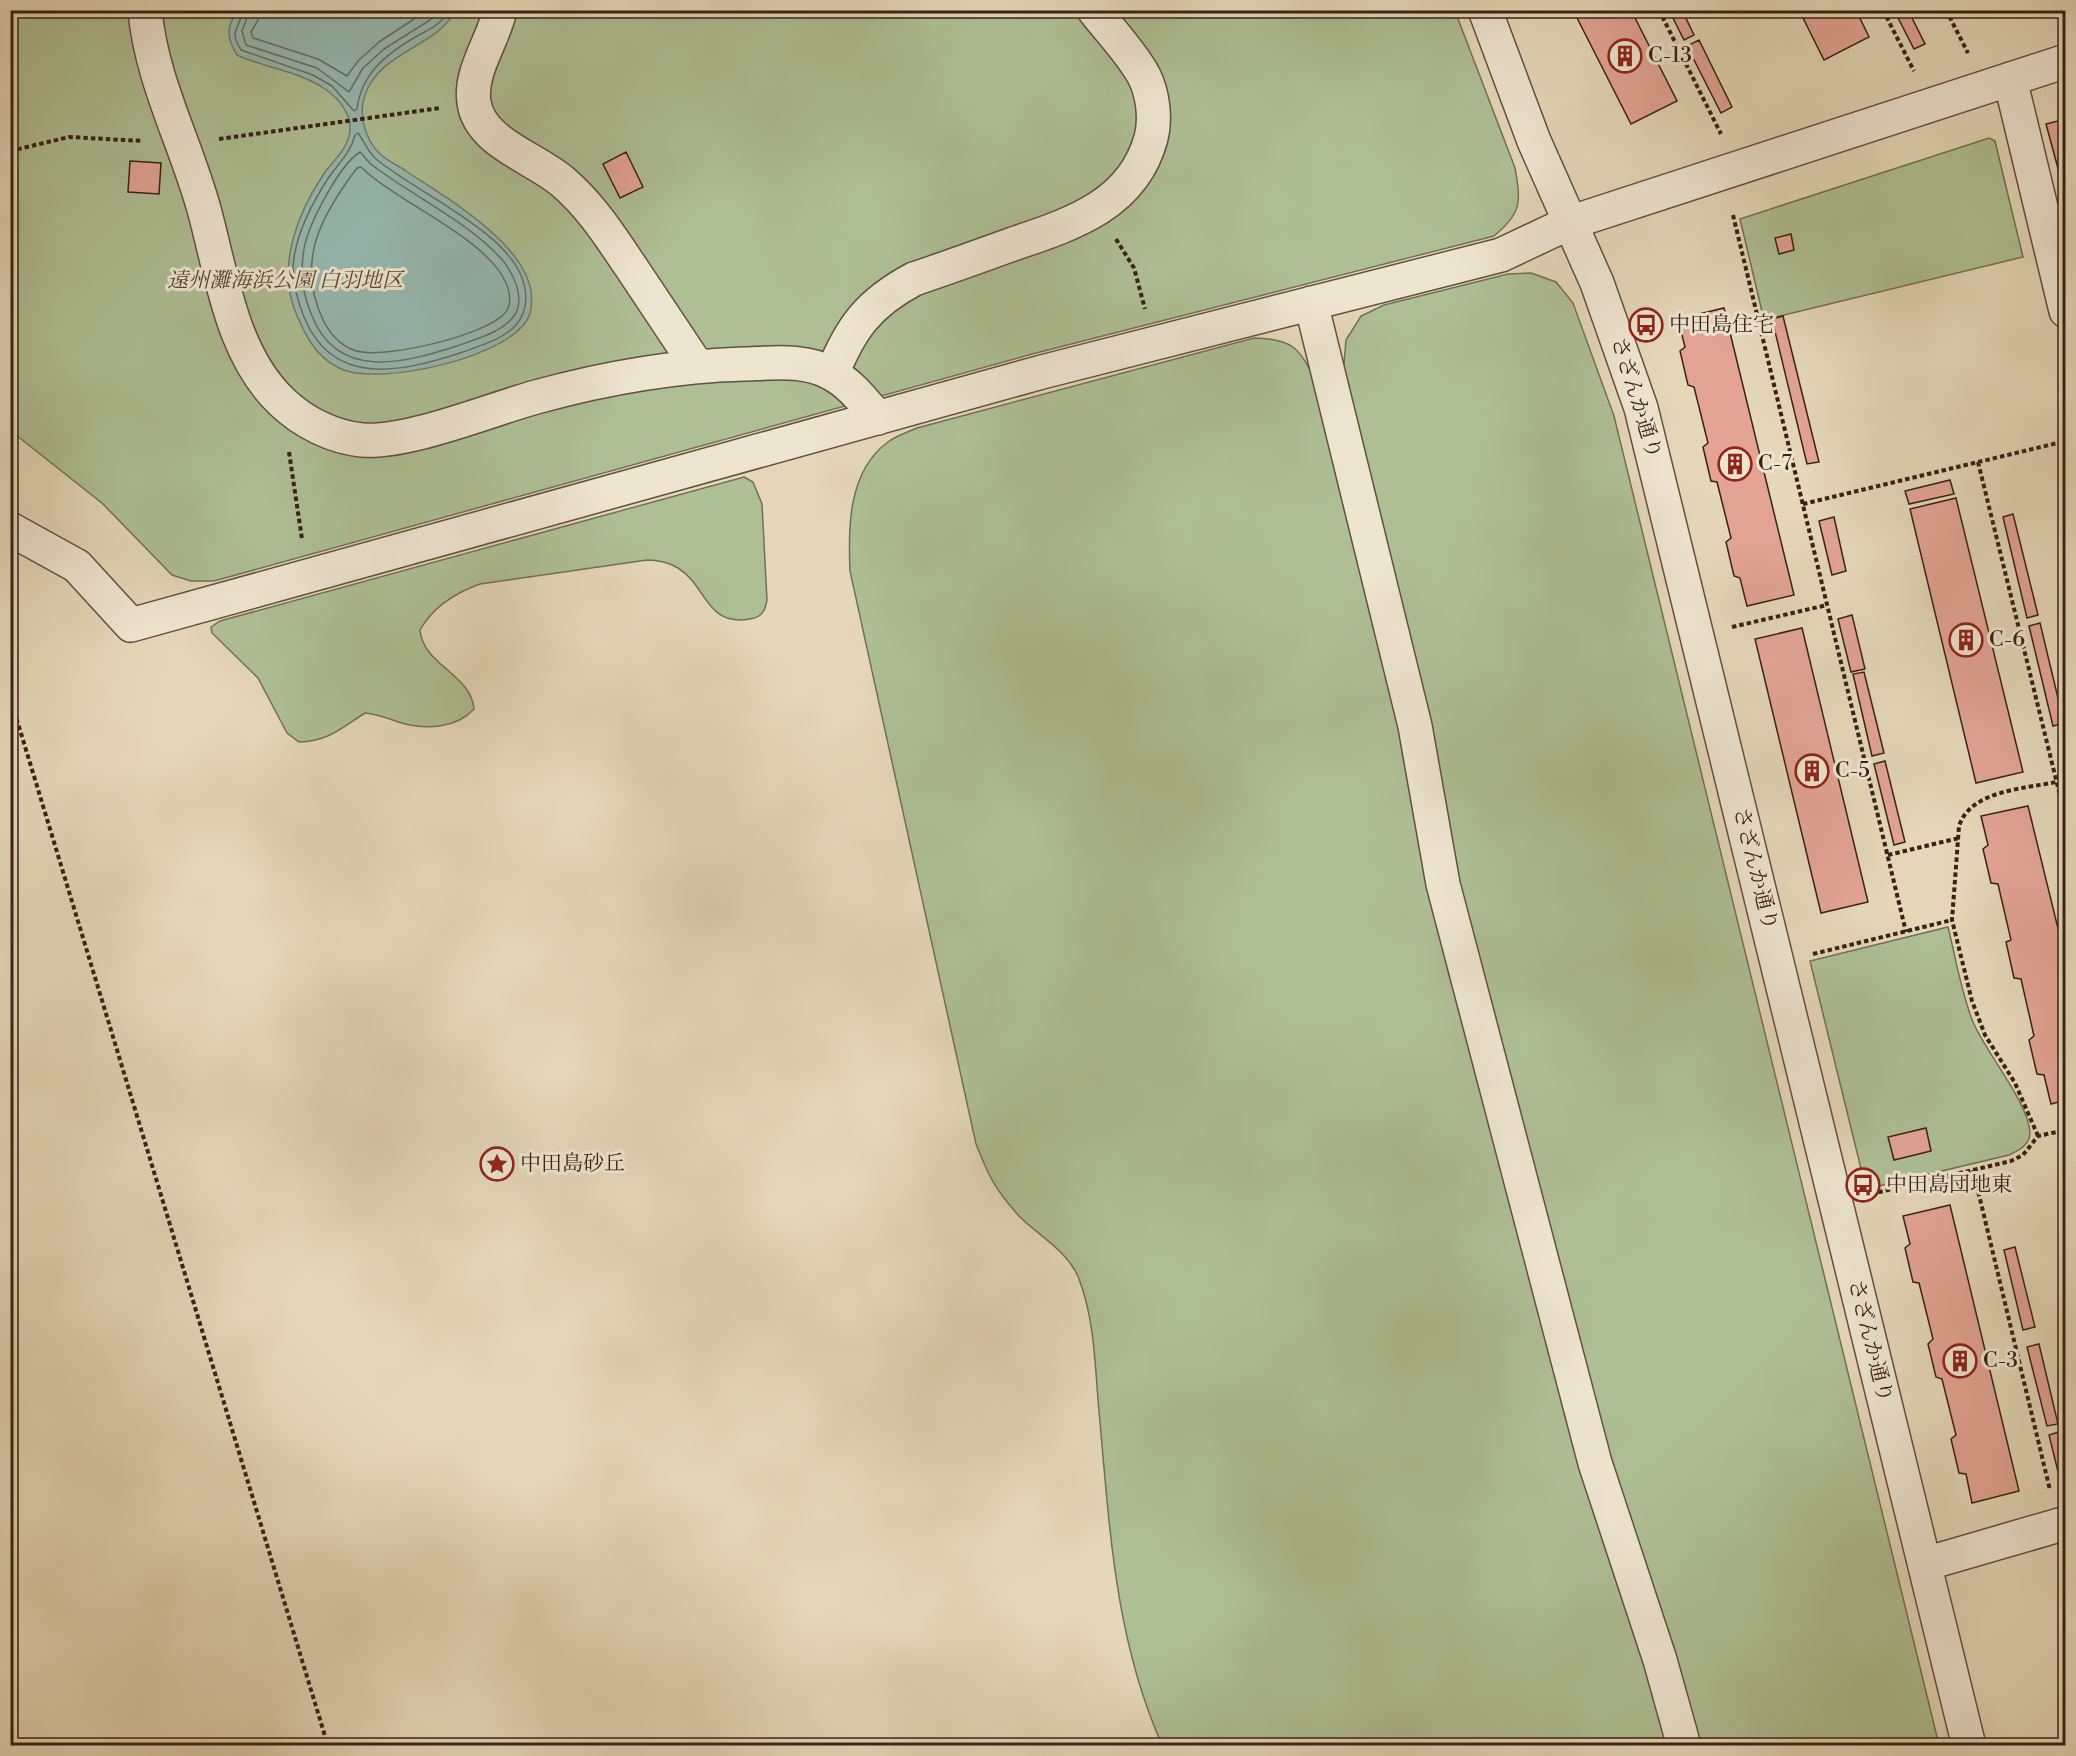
<svg xmlns="http://www.w3.org/2000/svg" width="2076" height="1756" viewBox="0 0 2076 1756" font-family="'Libre Bodoni','Noto Serif JP',serif">
	<style>
		.green { fill: #aebf94; stroke: #737054; stroke-width: 1.5 }
		.water { fill: #96b9b1; stroke: #707d73; stroke-width: 1.5 }
		.lines { fill: none; stroke-linecap: round; stroke-linejoin: round }
		.shore { stroke: #676e63; stroke-width: 1.5 }
		.building { fill: #e3a494; stroke: #382215; stroke-width: 1.5 }
		.minor-casing { stroke: #634f3e; stroke-width: 36 }
		.path { stroke: #382215; stroke-width: 4; stroke-dasharray: 4.5 3; stroke-linecap: butt }
		.minor { stroke: #eee5d1; stroke-width: 33 }
		.labels { text-anchor: middle; dominant-baseline: central; stroke-width: 6; stroke-linejoin: round; paint-order: stroke }
		.poi-label { font-size: 21px; fill: #382215; stroke: #eee5d1; text-anchor: start }
		.park-label { font-size: 21px; font-style: italic; fill: #564935; stroke: #eee5d1 }
		.street-label { font-size: 21px; fill: #382215; stroke: #eee5d1 }
	</style>
	<rect width="100%" height="100%" fill="#e5d7b8"/>
	<filter id="stains"><feTurbulence type="fractalNoise" baseFrequency=".00333" numOctaves="4"/><feColorMatrix values="0 0 0 0 .2 0 0 0 0 .09 0 0 0 0 .02 0 0 0 .5 -.17"/></filter>
	<radialGradient id="worn" r=".72"><stop offset=".6" stop-color="#630" stop-opacity="0"/><stop offset="1" stop-color="#630" stop-opacity=".3"/></radialGradient>
	<!-- green -->
	<path class="green" d="M10 11H1455L1515 168C1521 202 1522 213 1494 236L1036 353 214 581H191L172 575 103 504 11 431Z
		M1989 138 1995 141 2023 257 1764 320 1740 219Z
		M1531 273 1556 282 1573 303 1614 416 1939 1745H1699L1609 1459 1457 882 1343 375 1346 340 1361 316 1384 305 1508 274Z
		M1254 338C1292 339 1299 347 1315 380L1646 1664 1669 1745H1162C1116 1641 1110 1534 1100 1422 1095 1375 1096 1323 1079 1279 1069 1252 1039 1236 1020 1217 996 1191 989 1177 976 1144L850 571C848 528 848 471 888 442 896 436 908 432 917 428Z
		M744 477 753 482 762 504 767 600C765 611 762 617 750 619 706 627 707 586 678 568 668 562 658 560 647 560L480 584C455 593 433 607 420 630 423 665 471 674 474 709 457 728 426 730 402 723 389 719 378 714 365 713 341 728 329 741 299 742L287 733 258 678 212 633 211 627 220 621Z
		M1948 927C1956 959 1961 992 1973 1022 1986 1053 2029 1103 2030 1133 2030 1145 2018 1151 2009 1155L1866 1189 1810 961Z"/>
	<!-- water -->
	<path class="water" d="M239 11H455C437 47 380 51 365 95 358 114 365 139 379 153 386 160 397 165 406 171 447 199 546 253 530 313 519 356 376 388 339 368 315 356 305 335 295 311 277 264 298 212 325 172 335 159 351 145 350 127 350 112 337 97 325 89 299 71 265 68 237 55 227 39 225 25 239 11Z"/>
	<g class="lines">
		<!-- shore -->
		<path class="shore" d="M243 10C240 29 228 30 241 50L313 75 332 86 354 111 357 109C361 74 387 53 417 36 429 30 442 24 449 10
			M250 10 242 31 246 45 317 68 349 92 363 68 384 49 430 20 440 10
			M259 10 258 20 251 32 253 38 318 59 347 76 358 61 379 42 428 10
			M358 133C364 141 368 152 376 159 414 191 505 230 522 278 528 295 528 311 516 325 504 339 477 347 460 353 401 372 333 388 304 317 298 302 293 286 293 269 294 237 312 203 329 177 339 163 351 152 355 135Z
			M360 152C364 156 367 161 372 165 411 195 474 225 504 262 514 275 524 297 516 313 505 332 476 339 457 346 404 363 338 381 312 316 302 292 300 274 304 249 308 225 339 165 360 152Z
			M357 168 361 167C396 202 487 238 506 283 510 293 512 305 505 313 486 335 391 357 362 352 345 350 332 337 324 322 295 263 320 217 357 168Z"/>
	</g>
	<!-- building -->
	<path class="building" d="M1573 10H1631L1677 101 1631 124Z
		M1669 10H1682L1694 35 1684 40Z
		M1799 10H1856L1869 37 1824 60Z
		M1894 10H1908L1925 44 1914 49Z
		M1699 40 1732 107 1721 113 1687 46Z
		M2066 119V198L2046 124Z
		M626 152 643 187 620 198 603 164Z
		M130 161 161 163 159 194 128 192Z
		M1791 234 1794 250 1779 254 1775 238Z
		M1724 308 1794 595 1747 606 1740 578 1734 576 1726 542 1731 538 1717 482 1711 481 1703 447 1708 443 1694 387 1688 385 1680 351 1685 347 1678 319Z
		M1783 316 1819 462 1807 464 1772 319Z
		M1950 480 1954 494 1909 504 1905 491Z
		M1956 498 2023 772 1976 783 1910 509Z
		M2013 514 2038 615 2027 618 2003 517Z
		M1834 517 1846 571 1832 575 1819 521Z
		M1852 615 1865 669 1851 672 1838 619Z
		M2040 623 2064 723 2053 726 2029 626Z
		M1802 628 1868 902 1821 913 1755 639Z
		M1864 672 1884 753 1872 756 1853 674Z
		M1885 761 1905 842 1894 845 1874 764Z
		M2028 806 2066 961V1100L2051 1104 2044 1075 2037 1074 2029 1040 2034 1036 2021 979 2014 978 2006 942 2011 940 1998 884 1991 883 1983 849 1988 845 1981 816Z
		M1926 1128 1931 1151 1894 1160 1888 1137Z
		M1950 1205 2019 1491 1972 1503 1966 1474 1959 1473 1951 1439 1956 1435 1942 1379 1936 1377 1928 1344 1933 1339 1919 1283 1913 1282 1905 1248 1910 1244 1903 1216Z
		M2015 1247 2035 1327 2023 1330 2004 1250Z
		M2039 1344 2058 1424 2047 1426 2027 1347Z
		M2062 1431 2066 1447V1479L2060 1480 2049 1435Z"/>
	<g class="lines">
		<!-- minor casing -->
		<g class="minor-casing">
			<path id="minor" d="M145 10C151 81 187 145 205 213 222 276 232 355 282 402 303 422 332 437 362 440 407 444 489 410 536 397 605 378 673 366 744 364 774 363 806 359 832 374 851 384 864 402 878 418
				M500 10C494 39 469 72 474 102 479 143 536 158 563 182 591 206 610 236 631 267 653 300 675 333 697 366
				M1485 10 1534 141 1597 283 1641 408 1969 1746
				M2010 79 2066 311
				M1311 303 1415 726 1443 884 1595 1463 1660 1660 1684 1746
				M832 374C851 327 869 303 914 279 947 268 980 256 1013 244 1072 224 1133 205 1151 138 1156 119 1153 94 1144 76 1131 52 1110 31 1094 10
				M10 529 77 566 131 625 1042 372 1501 255 1569 223 2066 61
				M1925 1564 2066 1523"/>
		</g>
		<!-- path -->
		<path class="path" d="M1659 10 1721 134
			M1883 10 1914 71
			M1946 10 1968 53
			M219 139 440 108
			M10 151 69 137 143 141
			M1733 215 1906 932
			M1116 239 1134 268 1145 309
			M289 452 302 539
			M1978 462 2066 820
			M1803 504 2066 441
			M1732 627 1827 605
			M10 697 328 1746
			M1888 855 1959 838
			M1813 954 1952 920
			M2038 1136 2015 1083 1985 1035 1972 1001 1952 920 1959 826C1971 790 2024 789 2056 782
			M1973 1170 2050 1490
			M1871 1194 2011 1161 2023 1155 2038 1136 2066 1130"/>
		<!-- minor -->
		<use href="#minor" class="minor"/>
	</g>
	<!-- icons -->
	<defs>
		<g id="building-ring" transform="scale(1.725)"><circle r="9.5" fill="#eee5d1" stroke="#8f2418" stroke-width="1.5"/><path d="M-4-6H4V6H1V3H-1V6H-4ZM-2.5-4.3h1.7v1.8h-1.7ZM.8-4.3h1.7v1.8H.8ZM-2.5-1h1.7V.8h-1.7ZM.8-1h1.7V.8H.8Z" fill="#8f2418"/></g>
		<g id="bus-ring" transform="scale(1.725)"><circle r="9.5" fill="#eee5d1" stroke="#8f2418" stroke-width="1.5"/><path d="M-5-6H5V4H4V6H2V4H-2V6H-4V4H-5ZM-3.5-4V0h7V-4ZM-3.5 1.2v1.5H-2V1.2ZM2 1.2v1.5H3.5V1.2Z" fill="#8f2418"/></g>
		<g id="sight-ring" transform="scale(1.725)"><circle r="9.5" fill="#eee5d1" stroke="#8f2418" stroke-width="1.5"/><path d="M0-6L1.8-2.2L6-1.7L2.9 1.2L3.7 5.4L0 3.3L-3.7 5.4L-2.9 1.2L-6-1.7L-1.8-2.2Z" fill="#8f2418"/></g>
	</defs>
	<g fill-rule="evenodd">
		<use href="#building-ring" x="1625" y="56"/>
		<use href="#bus-ring" x="1646" y="325"/>
		<use href="#building-ring" x="1735" y="464"/>
		<use href="#building-ring" x="1966" y="640"/>
		<use href="#building-ring" x="1812" y="771"/>
		<use href="#sight-ring" x="497" y="1164"/>
		<use href="#bus-ring" x="1863" y="1185"/>
		<use href="#building-ring" x="1960" y="1361"/>
	</g>
	<g class="labels">
		<!-- poi labels -->
		<g class="poi-label">
			<text x="1648" y="56">C-13</text>
			<text x="1669" y="325">中田島住宅</text>
			<text x="1758" y="464">C-7</text>
			<text x="1989" y="640">C-6</text>
			<text x="1835" y="771">C-5</text>
			<text x="520" y="1164">中田島砂丘</text>
			<text x="1886" y="1185">中田島団地東</text>
			<text x="1983" y="1361">C-3</text>
		</g>
		<!-- park labels -->
		<g class="park-label">
			<text x="285" y="281">遠州灘海浜公園 白羽地区</text>
		</g>
		<!-- street labels -->
		<g class="street-label">
			<text transform="translate(1636 398) rotate(73)">さざんか通り</text>
			<text transform="translate(1755 869) rotate(76)">さざんか通り</text>
			<text transform="translate(1870 1341) rotate(76)">さざんか通り</text>
		</g>
	</g>
	<!-- margin -->
	<rect width="2076" height="1756" fill="none" stroke="#e5d7b8" stroke-width="36"/>
	<rect x="12" y="12" width="2052" height="1732" fill="none" stroke="#382215" stroke-width="3"/>
	<rect x="18" y="18" width="2040" height="1720" fill="none" stroke="#382215" stroke-width="1.5"/>
	<rect width="100%" height="100%" filter="url(#stains)"/>
	<rect width="100%" height="100%" fill="url(#worn)"/>
</svg>
